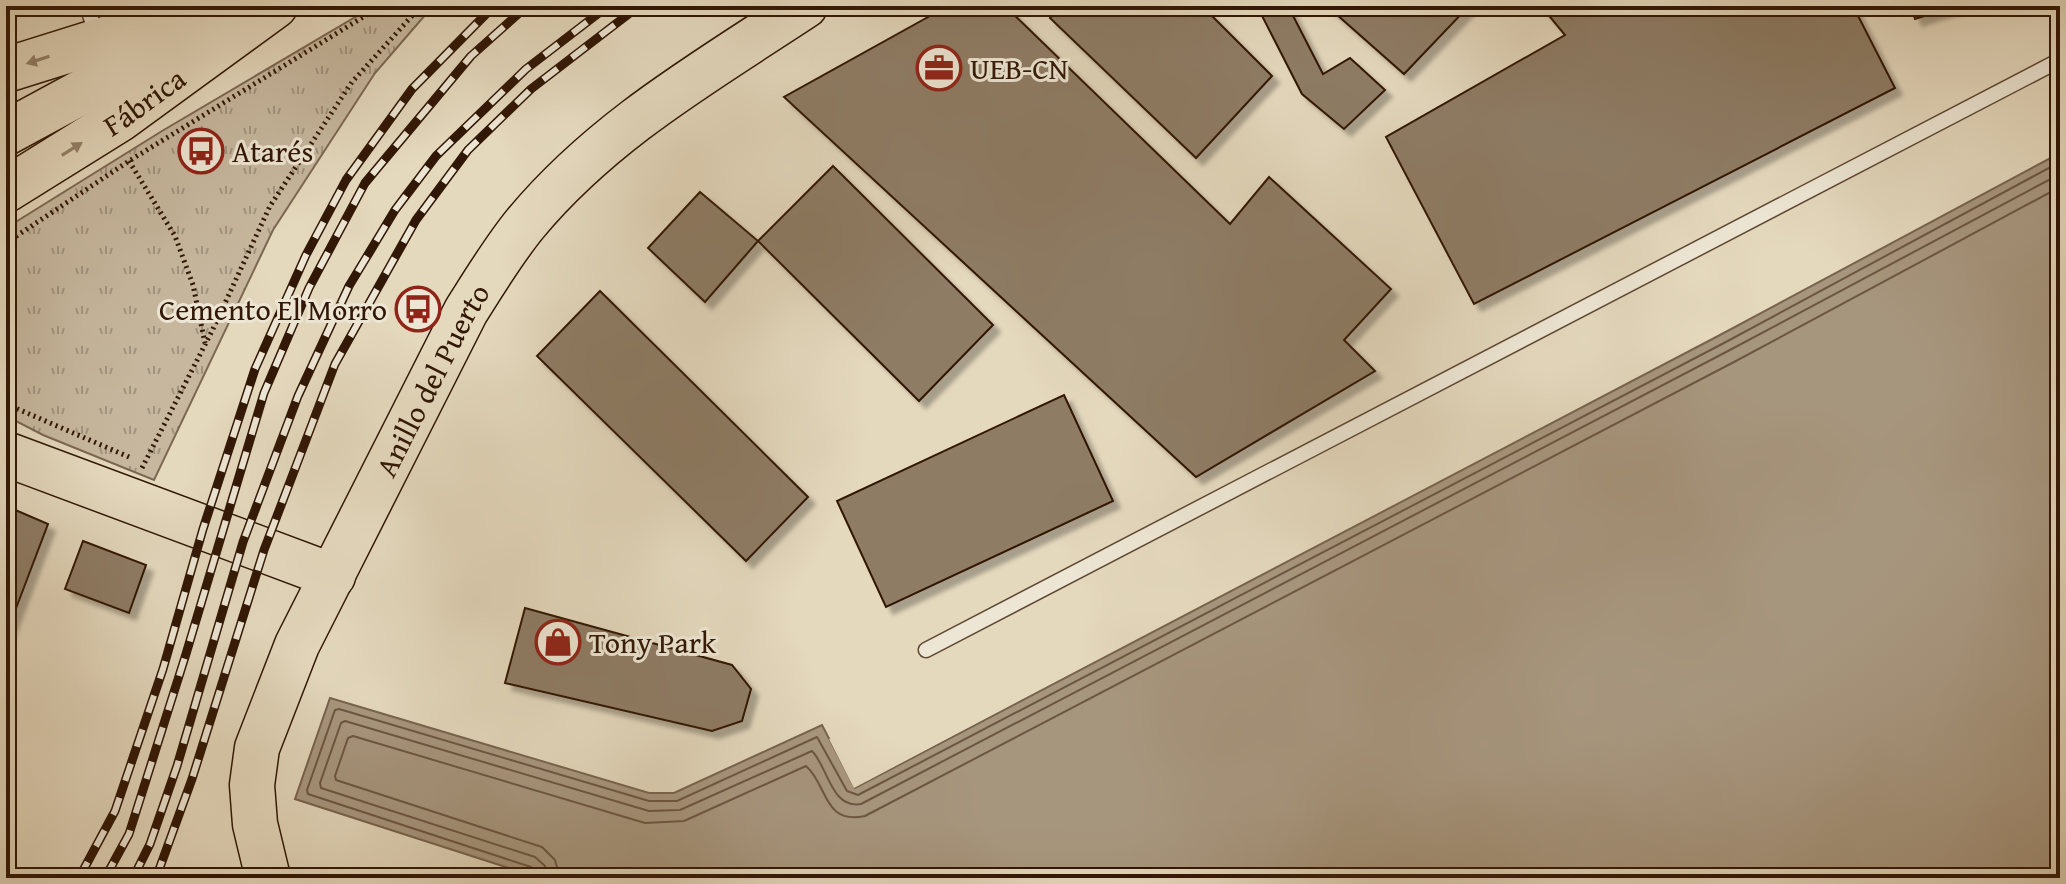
<svg xmlns="http://www.w3.org/2000/svg" width="2066" height="884" viewBox="0 0 2066 884" font-family="'Gentium Book Plus',serif">
	<style>
		.park { fill: url(#park-tufts); stroke: #7c6752; stroke-width: 2 }
		.water { fill: #a7967e; stroke: #78634e; stroke-width: 2 }
		.pier { fill: #e4d8bd }
		.lines { fill: none; stroke-linecap: round; stroke-linejoin: round }
		.shore { stroke: #6c5642; stroke-width: 2 }
		.building { fill: #8e7b65; stroke: #311705; stroke-width: 2; filter: url(#shadow) }
		.service-casing { stroke: #5e4733; stroke-width: 17 }
		.primary-casing { stroke: #311705; stroke-width: 47 }
		.path { stroke: #311705; stroke-width: 5; stroke-dasharray: 2 4; stroke-linecap: butt }
		.service { stroke: #ede6d4; stroke-width: 14 }
		.primary { stroke: #e4d8bd; stroke-width: 44 }
		.rail-casing { stroke: #311705; stroke-width: 9 }
		.rail { stroke: #ede6d4; stroke-width: 6; stroke-dasharray: 18; stroke-linecap: butt }
		.oneway { fill: #93816a }
		.labels { text-anchor: middle; dominant-baseline: central; stroke-width: 6; stroke-linejoin: round; paint-order: stroke }
		.poi-label { font-size: 30px; fill: #311705; stroke: #ede6d4; text-anchor: start }
		.street-label { font-size: 30px; fill: #311705; stroke: #ede6d4 }
	</style>
	<defs>
		<pattern id="park-tufts" width="24" height="20" patternUnits="userSpaceOnUse" patternTransform="scale(2)"><rect width="24" height="20" fill="#c6b79e"/><path d="M3 7l-1-3M5 7V3M7 7l1-3M15 17l-1-3M17 17v-4M19 17l1-3" fill="none" stroke="#a1947f"/></pattern>
		<filter id="shadow"><feDropShadow dx="7" dy="7" stdDeviation="2" flood-color="#0004"/></filter>
	</defs>
	<rect width="100%" height="100%" fill="#e4d8bd"/>
	<filter id="stains"><feTurbulence type="fractalNoise" baseFrequency=".0025" numOctaves="4"/><feColorMatrix values="0 0 0 0 .2 0 0 0 0 .09 0 0 0 0 .02 0 0 0 .5 -.17"/></filter>
	<radialGradient id="worn" r=".72"><stop offset=".6" stop-color="#630" stop-opacity="0"/><stop offset="1" stop-color="#630" stop-opacity=".3"/></radialGradient>
	<!-- park -->
	<path class="park" d="M374 6H433L375 73 273 230 154 480 43 435 6 416V228L162 131Z"/>
	<!-- water -->
	<path class="water" d="M2060 153V878H540L295 799 330 698 649 793H674L822 725 855 788 1720 335Z"/>
	<!-- pier -->
	<path class="pier" d="M1544 423 854 788 829 739 832 738 856 783Z"/>
	<g class="lines">
		<!-- shore -->
		<path class="shore" d="M537 878 536 871 531 867 308 794 307 790 335 710 339 709 649 801H677L817 737 847 791 858 795 1724 343 2060 162
			M547 878 545 866 535 857 321 788 320 783 341 723 345 721 649 811 680 810 812 751C828 767 831 809 861 804L1728 351 2060 174
			M560 878 555 860 542 847 336 780 335 776 348 738 353 736 645 823 684 821 806 766C828 785 823 825 865 816L1734 362 2060 187"/>
	</g>
	<!-- building -->
	<path class="building" d="M948 6H1005L1230 224 1269 177 1391 289 1344 340 1375 371 1196 477 784 97Z
		M1062 6H1202L1272 76 1196 158 1050 18Z
		M1257 6H1288L1323 74 1350 58 1385 90 1344 129 1302 94Z
		M1327 6H1469L1404 74Z
		M1541 6H1853L1895 88 1474 304 1386 137 1565 35Z
		M1911 6H1956L1915 19Z
		M833 166 993 325 919 401 758 241Z
		M700 192 758 241 705 302 648 248Z
		M600 291 808 497 746 561 537 356Z
		M1064 395 1113 501 886 607 837 501Z
		M6 506 48 524 7 632 6 631Z
		M83 541 146 565 129 613 65 589Z
		M525 608 732 665 751 689 742 721 712 731 505 683Z"/>
	<g class="lines">
		<!-- service casing -->
		<g class="service-casing">
			<path id="service" d="M87 6 97 36
				M926 650 2060 60"/>
		</g>
		<!-- primary casing -->
		<g class="primary-casing">
			<g id="primary">
				<path d="M6 70 137 29 188 7"/>
				<path d="M6 133 213 21"/>
				<path id="s1" d="M6 190 120 119 275 6"/>
				<path d="M6 454 333 576"/>
				<path id="s2" d="M268 878 255 824 252 785 257 748 297 645 466 311C485 281 503 251 525 224 603 130 705 72 805 6"/>
			</g>
		</g>
		<!-- path -->
		<path class="path" d="M129 161 175 236 193 285 205 343
			M6 243 129 161 381 6
			M6 404 129 457
			M142 468 212 331 270 206 352 82 421 6"/>
		<!-- service -->
		<use href="#service" class="service"/>
		<!-- primary -->
		<use href="#primary" class="primary"/>
		<!-- rail casing -->
		<g class="rail-casing">
			<path id="rail" d="M79 878 115 811 163 669 203 529 255 369 306 255 346 180 412 89 494 6
				M105 878 129 834 186 654 264 393 309 288 365 183 471 56 527 6
				M133 878 150 844 177 766 243 542 298 396 349 286 395 210 436 156 526 69 608 6
				M156 878 192 779 264 550 335 364 416 220 468 150 531 89 639 6"/>
		</g>
		<!-- rail -->
		<use href="#rail" class="rail"/>
	</g>
	<!-- one-way arrows -->
	<defs><path id="oneway-solid" d="M-6-.8H1V-3.2L6.5 0L1 3.2V.8H-6Z" transform="scale(2)"/></defs>
	<g class="oneway">
		<use href="#oneway-solid" transform="translate(38 60) rotate(162)"/>
		<use href="#oneway-solid" transform="translate(72 149) rotate(-32)"/>
	</g>
	<!-- icons -->
	<defs>
		<g id="office-ring" transform="scale(2.3)"><circle r="9.5" fill="#ede6d4" stroke="#8f2418" stroke-width="1.5"/><path d="M-6-3h4V-5.5h4V-3h4V5H-6ZM-1-4.5V-3h2v-1.5ZM-6 0V1H6V0Z" fill="#8f2418"/></g>
		<g id="bus-ring" transform="scale(2.3)"><circle r="9.5" fill="#ede6d4" stroke="#8f2418" stroke-width="1.5"/><path d="M-5-6H5V4H4V6H2V4H-2V6H-4V4H-5ZM-3.5-4V0h7V-4ZM-3.5 1.2v1.5H-2V1.2ZM2 1.2v1.5H3.5V1.2Z" fill="#8f2418"/></g>
		<g id="shop-ring" transform="scale(2.3)"><circle r="9.5" fill="#ede6d4" stroke="#8f2418" stroke-width="1.5"/><path d="M-5-2.5h2.3a2.7 3.5 0 0 1 5.4 0H5L5.5 6h-11ZM-1.5-2.5h3a1.5 2.3 0 0 0-3 0Z" fill="#8f2418"/></g>
	</defs>
	<g fill-rule="evenodd">
		<use href="#office-ring" x="939" y="68"/>
		<use href="#bus-ring" x="201" y="151"/>
		<use href="#bus-ring" x="418" y="309"/>
		<use href="#shop-ring" x="558" y="642"/>
	</g>
	<g class="labels">
		<!-- poi labels -->
		<g class="poi-label">
			<text x="970" y="68">UEB-CN</text>
			<text x="232" y="151">Atarés</text>
			<text x="387" y="309" text-anchor="end">Cemento El Morro</text>
			<text x="589" y="642">Tony Park</text>
		</g>
		<!-- street labels -->
		<g class="street-label">
			<text stroke="none"><textPath href="#s1" startOffset="164">Fábrica</textPath></text>
			<text stroke="none"><textPath href="#s2" startOffset="540">Anillo del Puerto</textPath></text>
		</g>
	</g>
	<!-- margin -->
	<rect width="2066" height="884" fill="none" stroke="#e4d8bd" stroke-width="32"/>
	<rect x="8" y="8" width="2050" height="868" fill="none" stroke="#311705" stroke-width="4"/>
	<rect x="16" y="16" width="2034" height="852" fill="none" stroke="#311705" stroke-width="2"/>
	<rect width="100%" height="100%" filter="url(#stains)"/>
	<rect width="100%" height="100%" fill="url(#worn)"/>
</svg>
